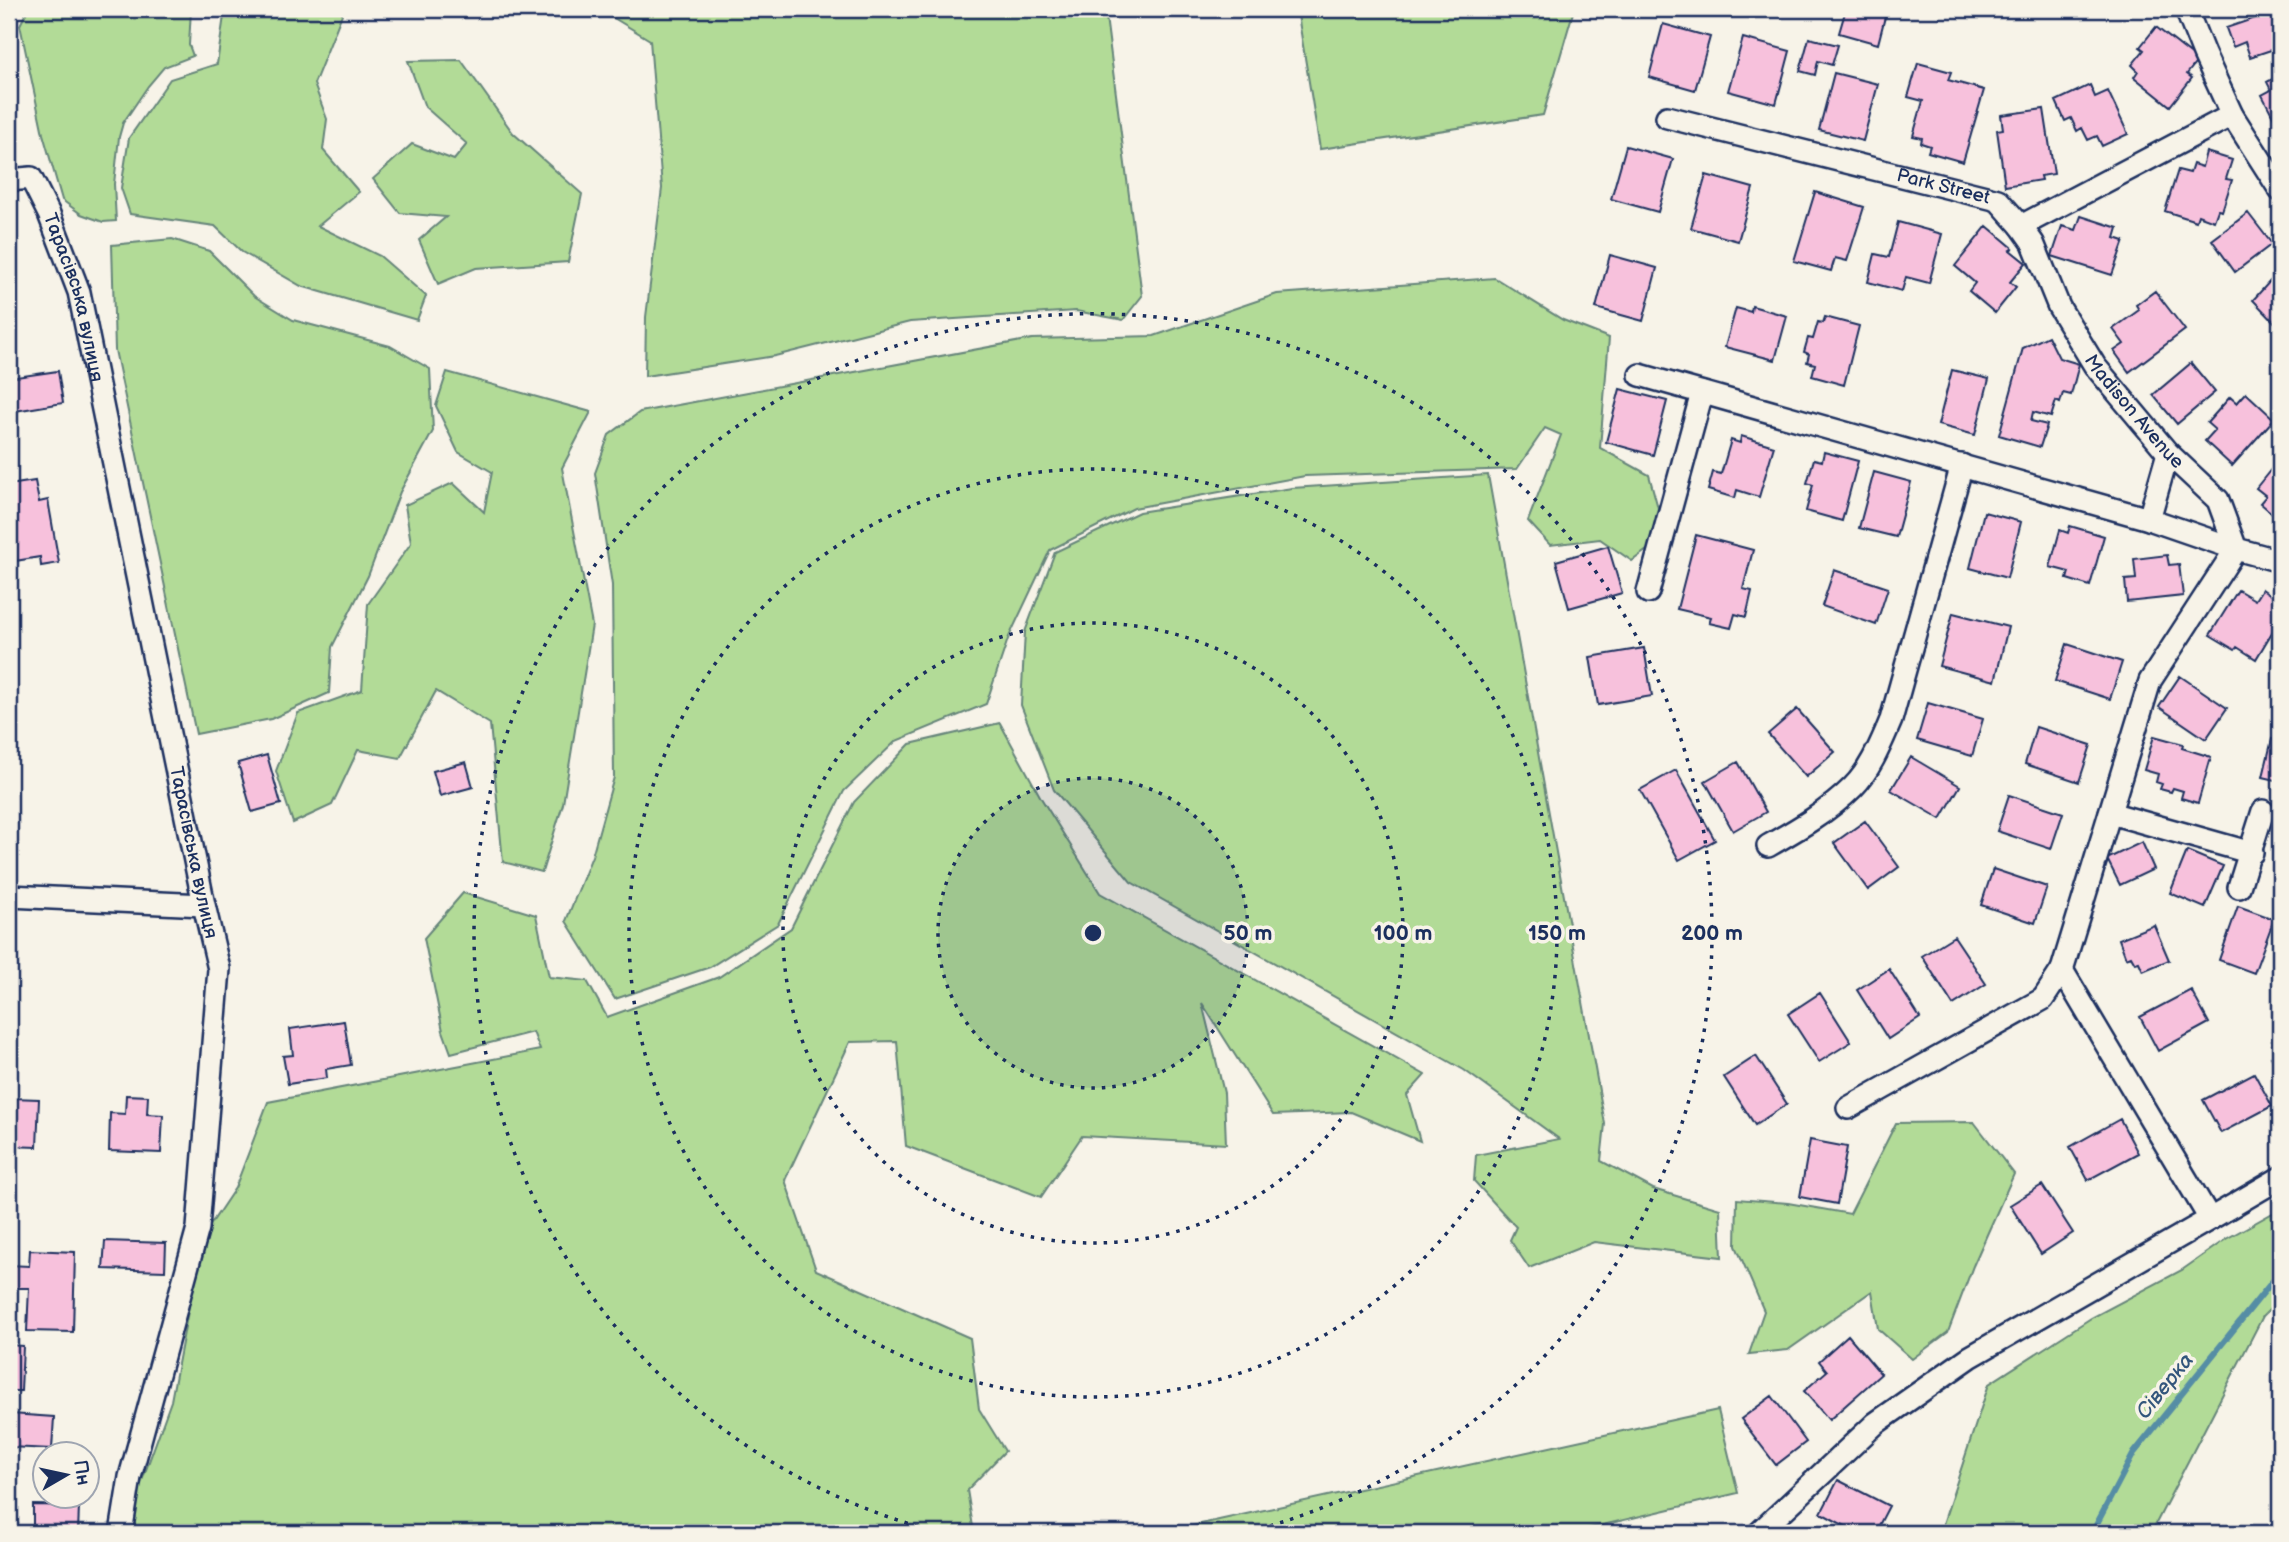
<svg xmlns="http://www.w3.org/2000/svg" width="2289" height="1542" viewBox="0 0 2289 1542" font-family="'Balsamiq Sans',sans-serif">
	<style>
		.green { fill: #b2db97; stroke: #66857a; stroke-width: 2 }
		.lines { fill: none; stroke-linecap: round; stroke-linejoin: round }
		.stream { stroke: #558da5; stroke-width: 6 }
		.building { fill: #f7c1dc; stroke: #1b2f5e; stroke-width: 2 }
		.street-casing { stroke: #1b2f5e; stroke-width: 26 }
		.street { stroke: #f7f3e8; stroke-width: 21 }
		.ring { fill: none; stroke: #1b2f5e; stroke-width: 3.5; stroke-dasharray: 3.5 7 }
		.labels { text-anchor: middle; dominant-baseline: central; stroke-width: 7; stroke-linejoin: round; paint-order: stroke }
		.street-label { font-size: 19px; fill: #1b2f5e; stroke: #f7f3e8 }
		.water-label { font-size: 21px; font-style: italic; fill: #33567c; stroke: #f7f3e8 }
		.centre { fill: #1b2f5e; stroke: #f7f3e8; stroke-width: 3.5 }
		.ring-label { font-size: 21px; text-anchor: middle; font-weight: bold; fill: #1b2f5e; stroke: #f7f3e8; stroke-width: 7; stroke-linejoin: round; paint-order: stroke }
	</style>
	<rect width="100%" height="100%" fill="#f7f3e8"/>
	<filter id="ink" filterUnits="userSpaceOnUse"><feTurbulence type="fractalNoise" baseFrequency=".0143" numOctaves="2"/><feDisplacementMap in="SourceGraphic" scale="14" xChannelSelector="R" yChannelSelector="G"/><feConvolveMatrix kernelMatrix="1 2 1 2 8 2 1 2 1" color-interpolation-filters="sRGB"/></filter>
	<g filter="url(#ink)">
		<!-- green -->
		<path class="green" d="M28 9H191L189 45 193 56 164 67 148 86 123 123 119 137 114 184 116 221 103 222 81 214 62 200 43 134 20 25Z
			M225 9H344L314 84 327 119 323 150 359 192 318 226 380 256 426 296 417 320 301 286 242 252 215 226 130 214 121 188 129 138 170 79 217 64Z
			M599 9H1105L1142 296 1123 320 1076 311 910 322 775 356 645 376 646 317 662 188 650 40Z
			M1297 9H1574L1543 115 1320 149Z
			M461 60 513 133 582 194 568 262 476 268 438 284 419 240 446 217 400 213 373 179 412 144 454 160 467 144 425 107 408 61Z
			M172 239 209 251 254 296 293 320 390 346 430 369 433 431 400 492 368 576 332 647 329 693 271 719 196 734 115 350 112 245Z
			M1495 278 1563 320 1609 338 1600 448 1649 475 1658 508 1651 547 1632 561 1600 539 1550 545 1528 521 1561 435 1545 428 1517 469 1305 476 1134 508 1050 550 1008 639 986 704 896 741 844 791 778 924 710 967 615 999 566 921 592 856 614 777 612 585 595 473 609 435 640 412 1032 339 1154 336 1277 294Z
			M447 372 591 412 562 468 592 625 563 804 542 872 503 862 490 724 436 691 400 758 358 750 332 805 293 823 276 771 298 713 362 690 368 604 411 543 405 505 453 483 484 512 492 472 458 452 436 406Z
			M1488 475 1605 1124 1601 1161 1653 1189 1720 1209 1722 1257 1594 1242 1529 1268 1510 1240 1516 1227 1474 1181 1476 1155 1559 1139 1464 1070 1131 882 1054 790 1021 705 1025 632 1055 552 1139 512 1292 488Z
			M1000 723 1041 798 1100 893 1425 1075 1407 1095 1420 1141 1351 1112 1273 1115 1202 1003 1224 1093 1226 1144 1082 1136 1041 1197 906 1146 897 1041 850 1042 785 1180 816 1270 970 1338 979 1409 1005 1451 967 1490 974 1533H115L120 1501 139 1489 171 1401 197 1263 205 1233 235 1188 268 1102 540 1050 533 1032 451 1053 443 1031 424 938 463 893 536 915 549 977 587 981 607 1017 719 977 791 928 854 802 910 744Z
			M1974 1122 2014 1174 1973 1266 1948 1332 1912 1359 1878 1329 1872 1291 1788 1350 1749 1354 1764 1311 1736 1246 1737 1199 1788 1203 1850 1214 1896 1123Z
			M2280 1209V1299L2263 1316 2151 1533H1940L1989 1384 2091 1318 2182 1270 2226 1239Z
			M1718 1410 1738 1493 1569 1533H1160Z"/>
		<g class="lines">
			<!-- stream -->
			<path class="stream" d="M2092 1533 2134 1453 2280 1272"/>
		</g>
		<!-- building -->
		<path class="building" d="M1846 9H1887L1878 44 1839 33Z
			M2276 11 2280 23V47L2250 57 2245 42 2233 47 2226 28Z
			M1663 24 1710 37 1695 90 1649 77Z
			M2156 27 2198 60 2187 74 2192 78 2170 106 2134 77 2138 71 2132 65 2144 50 2140 47Z
			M1743 38 1790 51 1776 104 1728 91Z
			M1809 38 1838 45 1832 65 1818 61 1815 75 1800 71Z
			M1918 63 1951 72 1948 80 1984 90 1963 162 1928 152 1930 146 1921 143 1922 138 1913 136 1923 101 1908 97Z
			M1834 73 1878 84 1863 141 1819 130Z
			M2280 75V118L2275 120 2262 95 2271 90 2267 82Z
			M2090 85 2095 97 2108 91 2128 134 2102 146 2097 136 2088 140 2082 128 2077 131 2071 118 2065 121 2056 101Z
			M2044 109 2054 174 2040 176 2041 180 2005 186 1997 130 2003 129 2001 115Z
			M1626 146 1673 159 1658 212 1611 199Z
			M2206 152 2232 160 2226 179 2232 180 2222 211 2218 210 2214 221 2198 215 2196 221 2165 211 2178 170 2190 173 2193 164 2202 167Z
			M1706 175 1753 188 1738 241 1691 228Z
			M1815 192 1864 207 1847 261 1835 258 1831 271 1794 261Z
			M2248 213 2272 244 2235 272 2212 240Z
			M2081 216 2118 228 2115 238 2124 241 2112 275 2052 256 2062 226 2076 230Z
			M1898 222 1942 234 1929 283 1906 277 1902 291 1868 282 1875 254 1889 257Z
			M1987 226 2013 248 2010 250 2026 263 2010 282 2016 287 1995 313 1969 291 1975 283 1955 266Z
			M1610 255 1657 268 1643 321 1596 308Z
			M2280 270V328L2253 300Z
			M2155 291 2185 330 2129 372 2114 351 2124 344 2113 329 2139 310 2136 305Z
			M1752 306 1787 316 1775 360 1725 347 1736 308 1751 312Z
			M1825 317 1859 326 1844 385 1812 376 1815 364 1807 362 1809 354 1804 352 1808 338 1813 339 1818 322 1823 323Z
			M2048 336 2059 358 2079 364 2071 395 2063 393 2060 403 2056 401 2051 417 2033 412 2031 421 2047 425 2040 447 1999 435 2023 348Z
			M2191 363 2215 392 2177 424 2153 395Z
			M1952 370 1989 379 1975 435 1938 425Z
			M58 371 63 403 9 412V378Z
			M1620 389 1667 401 1653 455 1606 442Z
			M2246 393 2274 419 2232 466 2205 441 2215 430 2207 423 2230 397 2237 403Z
			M1741 436 1774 446 1759 497 1737 490 1735 498 1708 490 1713 472 1721 474 1731 440 1740 443Z
			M2280 450V520L2260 503 2266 496 2256 488 2276 463 2272 460Z
			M1824 452 1858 461 1842 521 1806 511 1813 485 1807 483 1814 459 1822 461Z
			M1874 472 1911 482 1896 537 1859 528Z
			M35 481 39 502 48 500 59 563 41 566 40 557 9 562V522H11L9 485Z
			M1984 512 2021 522 2007 578 1970 568Z
			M2070 526 2104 536 2090 586 2067 579 2069 572 2050 567 2060 530 2068 533Z
			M1696 535 1753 550 1743 589 1752 591 1746 617 1735 614 1731 628 1709 623 1711 617 1677 609Z
			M1608 546 1622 593 1569 608 1556 561Z
			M2167 555 2169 565 2179 564 2183 596 2127 602 2125 580 2136 579 2134 559Z
			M1834 570 1888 588 1876 625 1822 606Z
			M2262 589 2280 601V619L2256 659 2237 647 2235 650 2210 635 2238 590 2255 600Z
			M1953 613 2008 627 1995 681 1939 666Z
			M2067 644 2122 662 2110 699 2055 681Z
			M1644 648 1652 696 1598 705 1590 657Z
			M2180 676 2227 708 2206 739 2159 707Z
			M1928 703 1983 719 1972 756 1917 740Z
			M1797 709 1835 752 1806 777 1768 734Z
			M2036 727 2091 745 2079 782 2025 764Z
			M2154 736 2183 744 2182 748 2211 757 2198 803 2181 798 2183 791 2173 788 2171 792 2160 789 2162 784 2156 782 2158 774 2144 770Z
			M2272 739 2280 741V781L2263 777Z
			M267 755 281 804 252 812 238 763Z
			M1911 757 1960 786 1941 819 1891 790Z
			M466 762 473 787 440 796 433 771Z
			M1738 762 1766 812 1733 831 1705 781Z
			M1676 770 1715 840 1679 860 1640 790Z
			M2009 795 2063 813 2051 849 1997 831Z
			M1865 821 1899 867 1868 890 1834 843Z
			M2142 842 2154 869 2120 885 2107 859Z
			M2187 851 2223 866 2205 908 2170 893Z
			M1993 869 2047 887 2035 923 1981 905Z
			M2238 906 2274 919 2254 973 2219 960Z
			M2154 925 2169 960 2143 971 2139 962 2135 963 2131 956 2126 958 2119 939Z
			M1954 936 1986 984 1953 1005 1922 956Z
			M1889 969 1920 1018 1888 1039 1857 990Z
			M2191 990 2209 1023 2158 1051 2140 1017Z
			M1820 993 1851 1042 1819 1062 1788 1014Z
			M344 1021 351 1065 326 1069 327 1078 288 1084 283 1056 293 1055 290 1029Z
			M2280 1050V1072L2271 1057Z
			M1756 1056 1787 1104 1755 1125 1724 1077Z
			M2254 1073 2272 1106 2221 1133 2203 1100Z
			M126 1095 148 1096 147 1114 163 1115 161 1153 109 1151 110 1113 125 1114Z
			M12 1098 39 1099 37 1147 10 1146Z
			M2120 1119 2138 1153 2088 1180 2070 1147Z
			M1810 1140 1847 1147 1837 1204 1800 1197Z
			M2042 1185 2073 1233 2041 1254 2010 1205Z
			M105 1241 166 1243 165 1271 103 1269Z
			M30 1250 75 1252 73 1332 27 1331 29 1288H9V1265L29 1266Z
			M1848 1335 1881 1374 1829 1420 1804 1391 1827 1371 1819 1361Z
			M9 1345 23 1346 21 1391H9Z
			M1772 1396 1806 1442 1776 1465 1741 1419Z
			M11 1414 54 1417 52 1449 9 1447Z
			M1838 1480 1889 1506 1875 1533H1858L1821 1513Z
			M33 1505 79 1506 78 1533H33Z"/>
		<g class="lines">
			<!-- street casing -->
			<g class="street-casing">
				<g id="street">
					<path d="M2186 9 2204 54 2232 115 2280 190"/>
					<path id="s1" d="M1667 117 1998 200 2021 226 2232 115"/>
					<path id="s2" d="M9 180 31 178 49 214 79 292 204 905 219 969 198 1228 130 1477 121 1533"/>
					<path id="s3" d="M2021 226 2033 243 2059 307 2095 366 2168 453 2218 500 2236 549 2280 561"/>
					<path d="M1640 375 2149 519 2236 549 2150 681 2062 970 2210 1219 2280 1178"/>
					<path d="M2149 519 2168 453"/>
					<path d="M1648 592 1702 393"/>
					<path d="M2110 813 2252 853"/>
					<path d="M1768 846C1798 829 1829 811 1853 787 1871 769 1881 743 1891 720L1962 465"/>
					<path d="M2239 887 2263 811"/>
					<path d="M9 896 204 905"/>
					<path d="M1848 1108 2043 999 2062 970"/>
					<path d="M1759 1533 1876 1423 1970 1357 2210 1219"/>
				</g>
			</g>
			<!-- street -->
			<use href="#street" class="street"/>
		</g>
	</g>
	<!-- distance rings -->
	<circle cx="1093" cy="933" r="155" fill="#1b2f5e" fill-opacity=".12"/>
	<g class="ring">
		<circle cx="1093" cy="933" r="155"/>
		<circle cx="1093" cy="933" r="310"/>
		<circle cx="1093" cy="933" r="464"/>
		<path d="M938 1532A619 619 0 1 1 1248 1532"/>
	</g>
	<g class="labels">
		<!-- street labels -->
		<g class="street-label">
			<text stroke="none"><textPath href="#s1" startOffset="285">Park Street</textPath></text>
			<text stroke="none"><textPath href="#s2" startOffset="150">Тарасівська вулиця</textPath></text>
			<text stroke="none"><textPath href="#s3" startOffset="219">Madison Avenue</textPath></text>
			<text stroke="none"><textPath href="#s2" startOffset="718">Тарасівська вулиця</textPath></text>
		</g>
		<!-- water labels -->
		<g class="water-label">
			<text transform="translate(2165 1386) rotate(-51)">Сіверка</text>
		</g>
	</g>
	<circle cx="1093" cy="933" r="10" class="centre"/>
	<g class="ring-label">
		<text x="1248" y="940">50 m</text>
		<text x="1403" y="940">100 m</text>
		<text x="1557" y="940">150 m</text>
		<text x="1712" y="940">200 m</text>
	</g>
	<!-- margin -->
	<rect width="2289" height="1542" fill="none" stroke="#f7f3e8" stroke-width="35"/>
	<rect x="18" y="18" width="2254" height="1507" fill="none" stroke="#1b2f5e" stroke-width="2.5" filter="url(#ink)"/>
	<!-- north arrow -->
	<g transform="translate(66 1475) rotate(81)"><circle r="33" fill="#f7f3e8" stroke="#9fa5b1" stroke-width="2"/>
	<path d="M0-5L12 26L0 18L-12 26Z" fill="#1b2f5e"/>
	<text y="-10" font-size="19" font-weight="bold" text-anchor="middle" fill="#1b2f5e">Пн</text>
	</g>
</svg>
